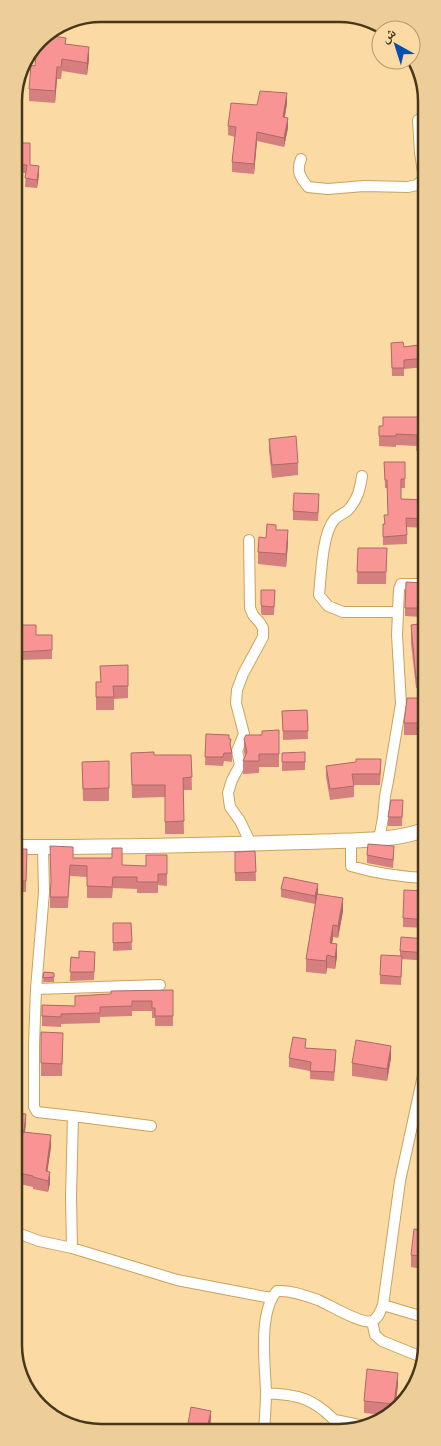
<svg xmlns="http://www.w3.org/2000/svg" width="441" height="1446" viewBox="0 0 441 1446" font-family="'Noto Sans','Noto Naskh Arabic',sans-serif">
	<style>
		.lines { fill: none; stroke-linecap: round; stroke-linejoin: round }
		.street-casing { stroke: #caa25c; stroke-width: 12 }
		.secondary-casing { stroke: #caa25c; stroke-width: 16 }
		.street { stroke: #fff; stroke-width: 10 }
		.secondary { stroke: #fff; stroke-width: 14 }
		.wall { fill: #d5807f }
		.shaded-wall { fill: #ae6868 }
		.building { fill: #f89594; stroke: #ae6868 }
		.rim { fill: none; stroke: #48381b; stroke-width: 2.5 }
	</style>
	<rect width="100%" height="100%" fill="#fbdba3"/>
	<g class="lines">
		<!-- street casing -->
		<g class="street-casing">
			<path id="street" d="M301 159C296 171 300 177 308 187L328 189 364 186 408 187 417 185 423 179V172L420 153 418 120 426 115
				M362 476C360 490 357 501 347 511 343 514 337 516 334 520 322 534 321 577 319 595L328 606 343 612H397
				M249 540 250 608 253 615 260 623 263 628V637L243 674 237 690 236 703 244 734 237 751 240 765 232 780 228 793 230 807 240 821 251 844
				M379 839 383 818 385 796 388 781 401 704 397 635 399 589 401 584H426
				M351 840V866C378 874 399 877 427 878
				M43 847 44 892 36 989 34 1045V1107L37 1112 73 1116 71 1197 72 1248
				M36 989 160 985
				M73 1116 151 1126
				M15 1232 39 1241 72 1248 177 1280 271 1298
				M383 1305 427 1318
				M372 1321 375 1335 382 1341 424 1358
				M266 1393C275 1394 284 1394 293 1396 314 1399 331 1415 344 1431
				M335 1420 364 1426
				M79 1427 93 1431
				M264 1431C265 1417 266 1404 266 1391 265 1364 258 1312 277 1291 290 1290 305 1295 318 1300 330 1305 362 1325 372 1321 379 1318 380 1311 383 1305L400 1181 427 1057"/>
		</g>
		<!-- secondary casing -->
		<g class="secondary-casing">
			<path id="secondary" d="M15 847C111 847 207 845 303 842 339 840 394 843 426 829"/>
		</g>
		<!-- street -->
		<use href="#street" class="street"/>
		<!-- secondary -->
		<use href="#secondary" class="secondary"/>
	</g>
	<!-- wall -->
	<path class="wall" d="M64 23V33L47 35Z
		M66 44 89 59 87 75 62 71 61 79H57L55 103 29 101V89L35 66Z
		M287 103 285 117 288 128 284 147 257 141 254 174 232 172V162L235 137 228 135V126L257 105Z
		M14 143 30 165 39 175 37 188 25 187 26 173H14Z
		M391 343 404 347 426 344V367L404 369V376H392Z
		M426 416V461L417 462V446L396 445V447L379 446V426H383L422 417Z
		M269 439 298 463V475L272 478 269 451Z
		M384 462H405V488H401V499L426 500V528L407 527V544L383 545V524H384L388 515 387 488H385Z
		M319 503 318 521 293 520V511Z
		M276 530 288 543 286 567 258 564V552L266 538Z
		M358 548H387L386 584H357Z
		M261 590H275L274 615H262L261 613Z
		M422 592 421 617 405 616V608Z
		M15 615 17 625 36 635H52V659L19 660V658H15Z
		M426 623V687L416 688 411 644V625Z
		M96 682 128 686V698L114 699V710H96Z
		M426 698V735H404V723Z
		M307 710 308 739 283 740 282 711Z
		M279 730V767H259V773L243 774V761L245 756 244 752V739Z
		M206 734 229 739 232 753V762L224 761 223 766 205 765Z
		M131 753 154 755H191L192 790H183L184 834H165V797L132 798Z
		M282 753 305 762V770L282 771Z
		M109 761V801H83L82 762Z
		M326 766 381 770 380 785H354V797L330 800 326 777Z
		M403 800 402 826H388V817Z
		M15 849H27L26 892H22V919H15Z
		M255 851 256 881H235V852Z
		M167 855V886L158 885V893H137V889L113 888 112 898H87V877L70 876 68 908H50V897L73 858 122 865 146 866Z
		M367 855H394L393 868 367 863Z
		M281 889 318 892V894L343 911 338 938 333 937 332 944 337 957 335 969 327 968 326 974 306 972V959L315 904 281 897Z
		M427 891V928L403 927V918Z
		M113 923H131L132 950 113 951Z
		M427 939V961L402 959 401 985 380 984V975L400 956V951Z
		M95 952 94 980 70 981 71 957 79 958Z
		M44 972 54 973V982H43Z
		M173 990V1026H155V1018H152V1011H132V1016L100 1017V1023L61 1024V1027L42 1026V1005L75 1006 111 994Z
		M15 1026 20 1038 18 1068H15Z
		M41 1032 63 1045 62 1076H41Z
		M306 1048 336 1058 334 1081 310 1079V1071L289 1067V1058Z
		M391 1058 387 1081 352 1076V1063Z
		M15 1113 26 1123 25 1132 51 1147 47 1171 50 1183 48 1192 33 1189V1187L15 1183V1163L19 1164 22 1139 15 1138Z
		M427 1119V1138H426V1125Z
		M427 1149V1188L422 1187V1175Z
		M427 1231V1270L411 1267V1255Z
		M398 1385 395 1408 383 1415 364 1413V1401Z
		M211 1419 209 1431H188V1424Z"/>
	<!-- shaded-wall -->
	<path class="shaded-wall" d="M89 47V59L87 75V63Z
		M57 67V79L55 103V91Z
		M287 93V103L283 127V117Z
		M288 118V128L284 147V138Z
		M257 132V141L254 174V164Z
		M39 166V175L37 188V180Z
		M288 530V543L286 567V554Z
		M318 884V892L315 904V896Z
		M343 898V911L338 938V926Z
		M333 925V937L330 956V943Z
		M337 944V957L335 969V957Z
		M327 955V968L326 974V961Z
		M17 982V994L15 1018V1007Z
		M20 1027V1038L18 1068V1057Z
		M391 1046V1058L387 1081V1069Z
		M26 1114V1123L24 1139V1131Z
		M51 1135V1147L46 1182V1171Z
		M50 1172V1183L48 1192V1181Z
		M398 1373V1385L395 1408 394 1409Z
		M211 1411V1419L209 1431H207Z"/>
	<!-- building -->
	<path class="building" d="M46 35 66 38 65 44 89 47 87 63 62 59 61 67H57L55 91 29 89 31 65 35 66 37 44 40 39Z
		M260 91 287 93 283 117 288 118 284 138 257 132 254 164 232 162 236 127 228 126 231 103 257 105Z
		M14 143H30V165L39 166 37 180 25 178 27 165 14 164Z
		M403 342 404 347 426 344V358L404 360V368H392L391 343Z
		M422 416H426V450L417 451V435L396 434V436H379V426H383V417H422Z
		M296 436 298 463 272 465 269 439Z
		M384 462H405V479H401V499L426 500V519L406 518 407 535 383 537V524H385L384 515H388L387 480H385Z
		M294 493 319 494 318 513 293 511Z
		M267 524 276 525V530H288L286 554 258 552 259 537 266 538Z
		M358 548H387L386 572H357Z
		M406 582 422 583 421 608H405Z
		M261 590H275L274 607 262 606 261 605Z
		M17 614V625H36V635H52V650L19 652V650H15V615Z
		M426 623V677L416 678 411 625Z
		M128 665V686H113L114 697H96V682H101L100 666Z
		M407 698H426V723H404Z
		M307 710 308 731H283L282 711Z
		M279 730V754H259V761H243L247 752 244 739 246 735H262V731Z
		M206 734 229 735V739H231L230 744 232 753H224L223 757H205Z
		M154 752V755H191L192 777 183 778 184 821 165 822V785H132L131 753Z
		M305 752V762H282V753Z
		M356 759H381L380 774H352L354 786 330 789 326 766 356 762Z
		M109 761V788L83 789 82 762Z
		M391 800H403L402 817H388Z
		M368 844 394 846 393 860 367 855Z
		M50 846 73 847V858H112V848H122V865L146 866V855H167V874H158V882H137V877H113L112 887 87 886V866L70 865 68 897H50L51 881Z
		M15 849H27L26 881H22V908H15Z
		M255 851 256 872 235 873V852Z
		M284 877 318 884 315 896 281 889Z
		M404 890 427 891V920L403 918Z
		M317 894 343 898 338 926 333 925 330 943 337 944 335 957 327 955 326 961 306 959Z
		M113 923H131L132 942 113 943Z
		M401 937 427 939V953L400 951Z
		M79 951 95 952 94 972H70L71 957 79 958Z
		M381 955 402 956 401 977 380 975Z
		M44 972 54 973V977L43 978Z
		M15 982H17L15 1007Z
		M173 990V1016H155V1008H152V1001H132V1006L100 1007V1013L61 1014V1017L42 1016V1005L75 1006V996L111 994V991Z
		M15 1026 20 1027 18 1057 15 1056Z
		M41 1032 63 1033 62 1064 41 1063Z
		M293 1037 306 1039 305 1048 336 1050 334 1072 310 1071 311 1062 289 1058Z
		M356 1040 391 1046 387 1069 352 1063Z
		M15 1113 26 1114 24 1131 15 1129Z
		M23 1132 51 1135 46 1171 50 1172 48 1181 33 1177V1176L15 1172V1163L19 1164Z
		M426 1149H427V1175H422Z
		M414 1229 427 1231V1257L411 1255Z
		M367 1369 398 1373 394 1404 364 1401Z
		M191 1407 211 1411 207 1428 188 1424Z"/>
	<!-- crop -->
	<path d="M0 0H441V1446H0ZM101 22H339A79 79 0 0 1 418 101V1345A79 79 0 0 1 339 1424H101A79 79 0 0 1 22 1345V101A79 79 0 0 1 101 22Z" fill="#edce98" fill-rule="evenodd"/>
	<path class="rim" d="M101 22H339A79 79 0 0 1 418 101V1345A79 79 0 0 1 339 1424H101A79 79 0 0 1 22 1345V101A79 79 0 0 1 101 22Z"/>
	<!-- north arrow -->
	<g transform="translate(396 45) rotate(321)"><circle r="24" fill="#fbdba3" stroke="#b39a6d"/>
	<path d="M0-4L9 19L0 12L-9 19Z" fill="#094cb7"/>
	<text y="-8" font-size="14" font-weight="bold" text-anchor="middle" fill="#48381b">ش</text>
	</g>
</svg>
